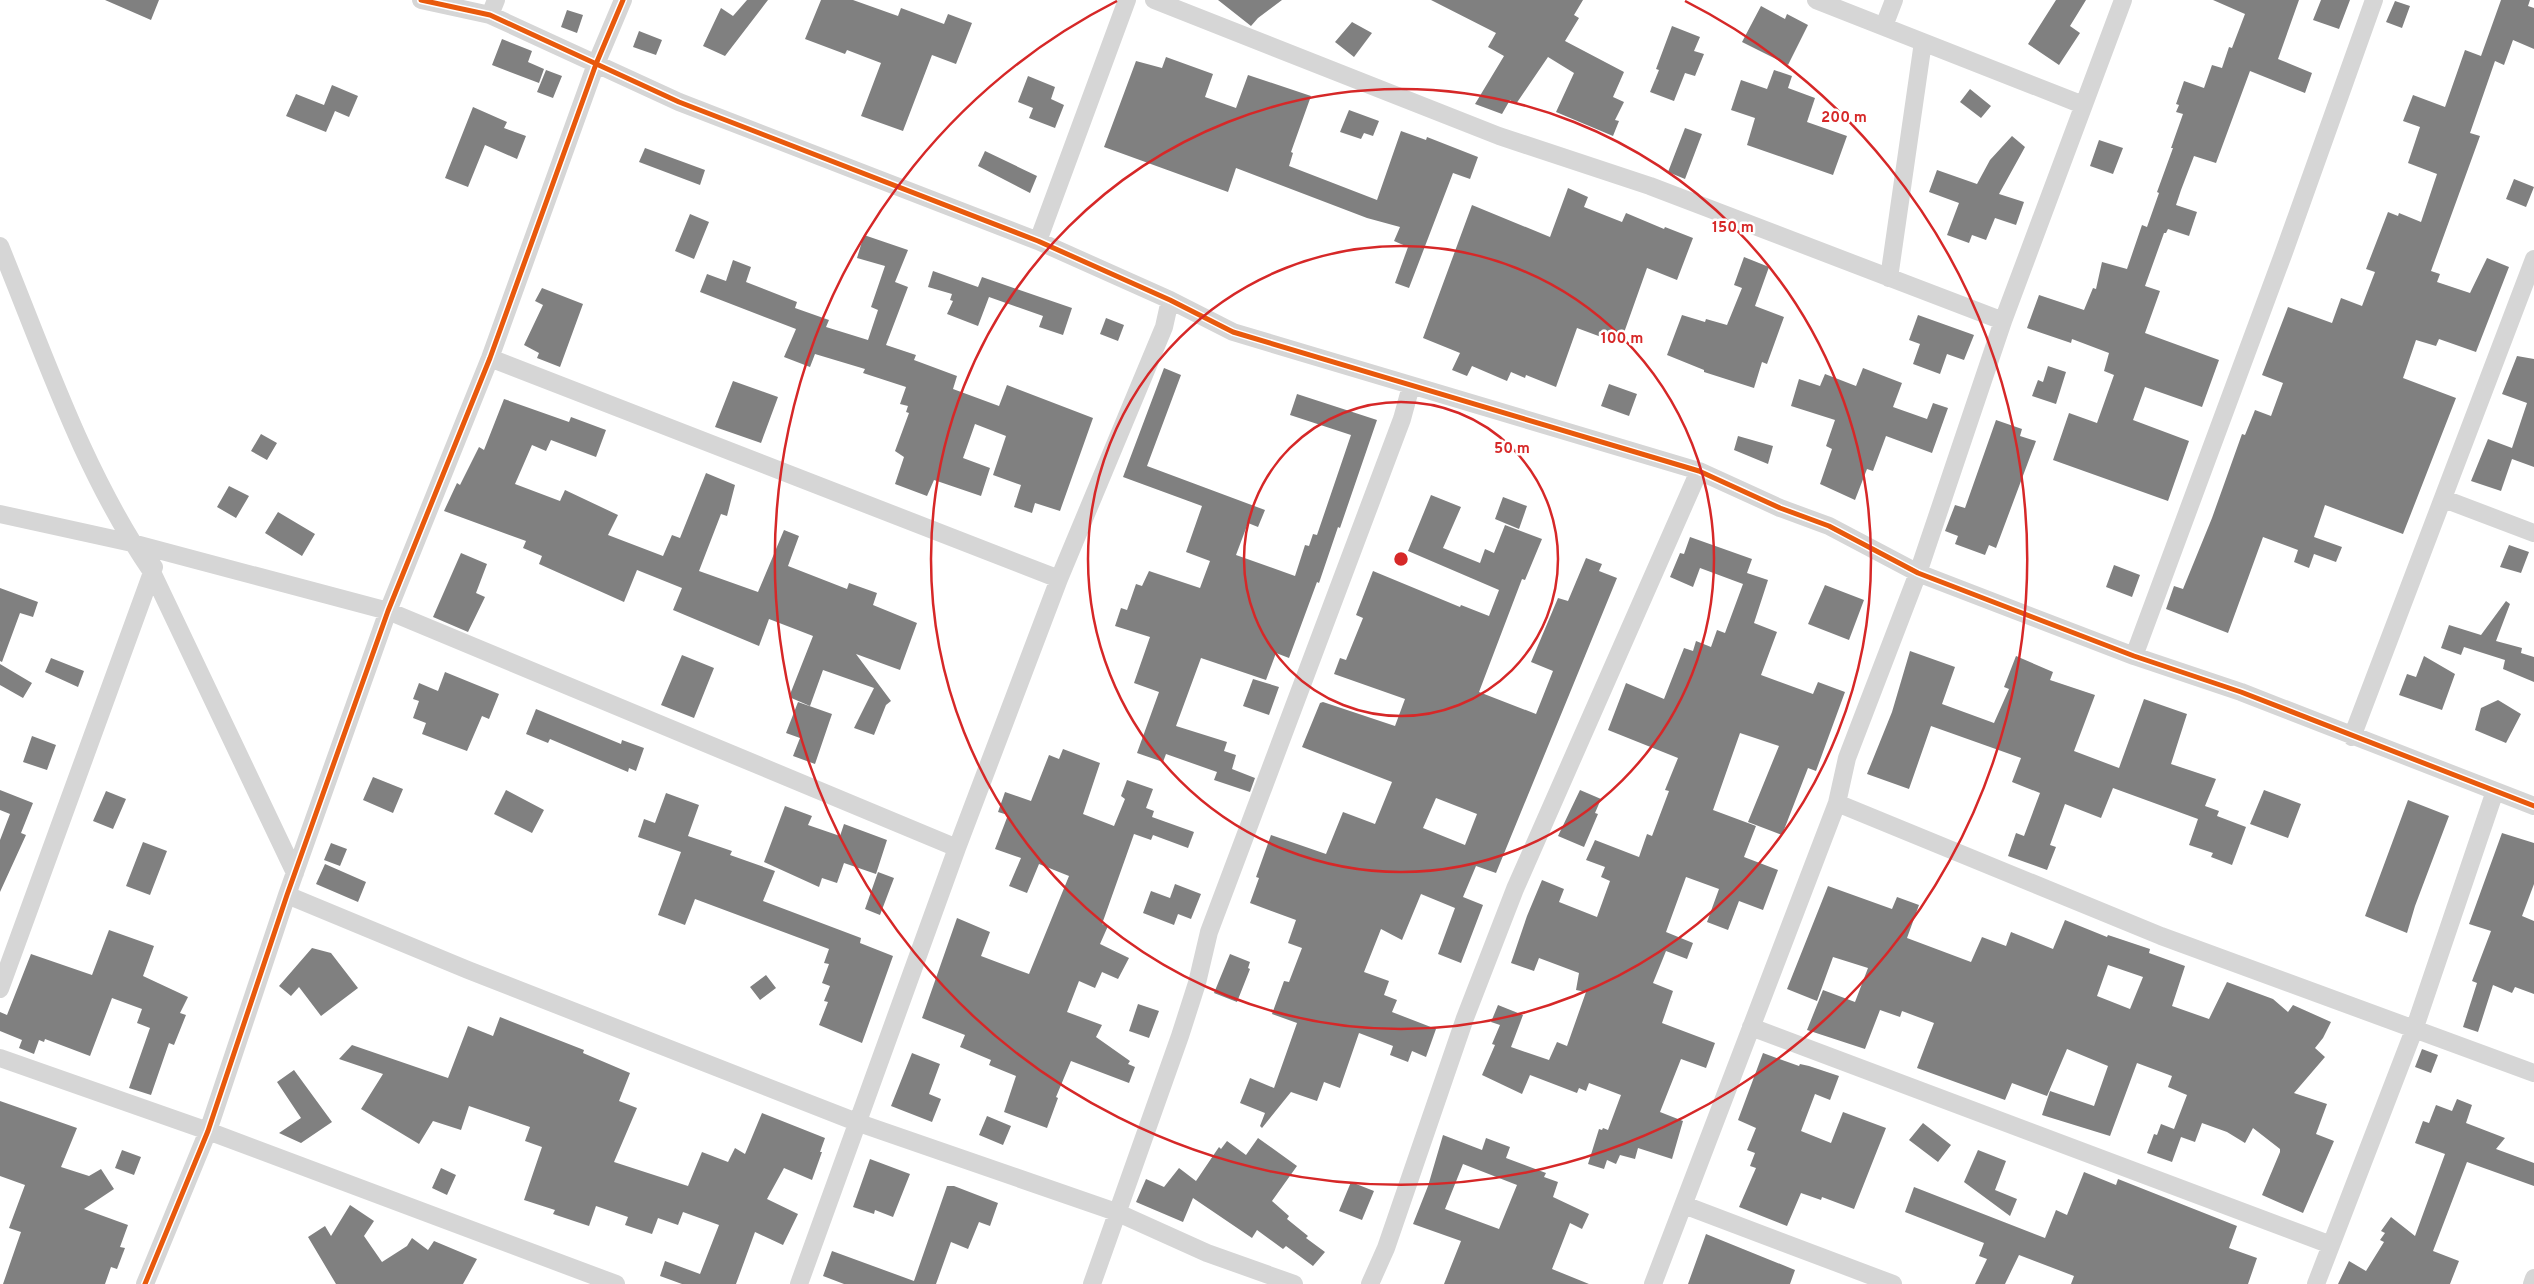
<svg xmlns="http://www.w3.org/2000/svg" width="2534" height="1284" viewBox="0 0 2534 1284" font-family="Overpass,sans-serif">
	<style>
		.building { fill: #808080; fill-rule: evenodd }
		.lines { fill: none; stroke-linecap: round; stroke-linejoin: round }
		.street { stroke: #d6d6d6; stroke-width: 18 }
		.cycleway-casing { stroke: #fff; stroke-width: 8 }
		.cycleway { stroke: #e8590c; stroke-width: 5 }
		.ring { fill: none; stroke: #d62828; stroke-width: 2.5 }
		.centre { fill: #d62828; stroke: #fff; stroke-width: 2.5 }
		.ring-label { font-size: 15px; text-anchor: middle; font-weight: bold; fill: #d62828; stroke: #fff; stroke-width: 5; stroke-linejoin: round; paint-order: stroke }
	</style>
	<rect width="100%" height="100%" fill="#fff"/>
	<!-- building -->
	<path class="building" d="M105 0H159L151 20Z
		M747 0H768L725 56 703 46 721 8 733 16Z
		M821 0H853L898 16 901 8 944 24 948 14 972 23 956 64 932 55 903 131 861 116 881 63 847 50 845 54 805 39Z
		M1218 0H1282L1258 18 1251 26Z
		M1431 0H1583L1574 15 1579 18 1565 41 1624 72 1613 97 1624 102 1615 120 1619 121 1613 136 1556 112 1574 73 1548 57 1516 104 1510 100 1502 114 1475 104 1504 56 1488 47 1496 33Z
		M2056 0H2086L2070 26 2080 33 2059 65 2028 44Z
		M2213 0H2299L2278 59 2312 73 2305 93 2250 71 2216 163 2194 156 2181 190 2176 205 2197 212 2189 236 2168 229 2166 233H2164L2145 286 2160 291 2145 333 2219 360 2202 407 2145 387 2133 420 2189 441 2168 501 2053 460 2069 413 2097 423 2114 375 2104 371 2109 353 2072 339 2071 343 2027 328 2039 295 2084 310 2093 288 2096 289 2102 262 2127 269 2142 225 2147 227 2159 193 2157 192 2173 148H2171L2183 114 2176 112 2179 105 2176 104 2184 81 2204 88 2212 65 2222 68 2229 47 2232 48 2245 14Z
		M2321 0H2350L2339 29 2313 20Z
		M2501 0H2530L2528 6 2534 8V49L2513 40 2504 65 2495 61 2470 133 2480 136 2431 271 2440 274 2437 282 2470 293 2487 258 2509 267 2476 352 2439 339 2436 346 2416 340 2403 378 2456 398 2403 534 2325 505 2314 537 2342 547 2336 562 2314 554 2309 568 2294 562 2298 550 2263 537 2228 633 2166 609 2174 586 2183 589 2212 518 2242 434 2245 435 2255 410 2271 416 2283 383 2262 375 2288 307 2332 323 2341 298 2362 306 2375 272 2366 269 2388 212 2398 216 2399 213 2421 222 2437 174 2408 163 2420 127 2403 121 2413 95 2445 107 2465 50 2481 56Z
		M2395 1 2410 6 2402 28 2386 22Z
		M1761 6 1785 19 1787 14 1808 25 1788 65 1742 42Z
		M567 10 583 15 577 33 561 27Z
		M1352 22 1372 33 1354 57 1335 42Z
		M1672 26 1700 37 1694 51 1704 54 1695 76 1685 73 1674 101 1650 92 1659 70 1656 69Z
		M639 31 662 40 656 55 633 47Z
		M502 39 532 51 528 62 544 69 539 83 492 65Z
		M1166 57 1213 74 1205 97 1236 108 1248 75 1311 96 1291 152 1293 153 1289 166 1377 200 1401 131 1426 140 1427 137 1478 157 1470 179 1453 173 1409 288 1395 283 1408 247 1394 241 1400 227 1367 218 1236 168 1228 192 1104 147 1136 61 1162 68Z
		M546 70 562 76 553 98 537 92Z
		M1774 70 1792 76 1788 88 1815 98 1807 122 1847 136 1833 175 1747 145 1755 118 1731 110 1741 80 1767 89Z
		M1028 76 1055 87 1051 99 1064 105 1055 128 1029 118 1033 108 1018 102Z
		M332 85 358 96 349 117 335 111 326 132 286 116 296 94 324 105Z
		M1970 89 1991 106 1981 118 1960 102Z
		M473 107 507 122 504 128 526 136 517 159 485 145 468 187 445 178Z
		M1349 110 1379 121 1373 136 1364 133 1361 139 1340 132Z
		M1685 128 1702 134 1685 179 1668 172Z
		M2012 136 2025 147 1999 194 2024 202 2016 225 1995 218 1986 240 1972 235 1969 243 1947 235 1959 203 1929 192 1937 170 1977 184 1990 160Z
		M2099 140 2123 148 2113 174 2090 166Z
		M645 148 705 170 700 185 639 162Z
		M985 151 1037 176 1030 193 978 166Z
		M2514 179 2534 187 2526 207 2506 199Z
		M1568 188 1588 197 1584 207 1622 222 1626 213 1664 229 1665 227 1693 238 1677 280 1647 268 1620 344 1577 328 1556 387 1526 375 1525 378 1511 372 1507 381 1472 366 1467 376 1452 370 1460 353 1423 338 1472 205 1550 237Z
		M690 214 709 222 694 259 675 251Z
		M864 235 908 250 895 282 908 287 886 345 916 355 914 360 957 376 953 389 999 406 1007 385 1093 418 1060 511 1035 503 1032 513 1014 507 1021 485 993 475 1006 436 975 424 963 458 990 468 981 496 934 480 927 496 895 484 904 457 895 451 909 413 906 412 908 406 900 404 906 387 863 373 865 369 815 354 810 367 784 357 796 329 700 292 707 274 726 281 733 260 751 267 746 282 797 302 795 308 829 320 826 327 868 340 878 310 871 307 885 266 857 258Z
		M1744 257 1769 267 1755 306 1784 317 1767 364 1762 362 1754 388 1704 372V370L1667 355 1682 315 1705 322 1706 319 1727 325 1742 288 1734 285Z
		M933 271 978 287 982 277 1072 308 1063 335 1039 327 1043 316 989 297 978 326 947 314 953 301 950 300 952 294 928 287Z
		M542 288 583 304 560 367 537 358 539 353 524 345 543 305 535 301Z
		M1918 315 1974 335 1964 360 1947 354 1940 374 1913 364 1920 344 1909 340Z
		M1106 318 1124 325 1118 341 1100 334Z
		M2517 356 2534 359V467L2512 459 2501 491 2471 481 2488 439 2512 448 2527 403 2502 394Z
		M2048 366 2066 372 2056 404 2032 396 2038 380 2043 382Z
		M1164 368 1181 375 1147 466 1265 510 1258 527 1248 523 1236 555 1295 576 1305 545 1309 546 1313 534 1317 535 1351 435 1290 415 1297 394 1377 420 1340 528 1338 527 1319 583 1317 582 1289 658 1276 653 1266 680 1201 658 1176 726 1227 742 1224 751 1236 755 1232 769 1255 778 1250 792 1214 780 1217 772 1166 754 1163 762 1137 753 1159 692 1134 683 1150 637 1115 626 1121 608 1127 610 1136 584 1142 586 1149 571 1200 588 1210 561 1186 552 1202 506 1123 477Z
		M1863 368 1902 383 1893 407 1927 419 1933 403 1948 408 1932 453 1886 436 1873 471 1867 469 1855 500 1820 484 1832 449 1826 446 1835 420 1791 406 1799 379 1820 386 1825 374 1856 386Z
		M733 381 778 397 761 443 715 427Z
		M1609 384 1637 394 1629 416 1601 406Z
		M504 399 569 422 571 417 606 430 596 457 551 440 546 451 532 445 515 484 560 501 565 490 618 515 608 535 663 556 672 535 680 538 706 473 735 485 727 516 721 514 699 571 758 592 784 530 799 536 788 566 847 589 849 583 877 593 873 605 917 623 900 670 856 654 891 701 886 705 874 735 854 728 874 688 823 670 810 706 789 697 813 636 769 619 759 646 673 610 682 588 637 570 624 602 539 564 542 556 523 548 526 541 444 511 457 483 460 485 479 447 484 450Z
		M1996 420 2022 429 2020 436 2036 441 1996 548 1989 545 1985 555 1955 544 1958 536 1945 531 1955 505 1965 508Z
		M261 434 277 443 267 460 251 451Z
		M1738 436 1773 446 1768 464 1734 450Z
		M229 486 249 496 236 518 217 507Z
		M1431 495 1461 507 1443 548 1480 563 1485 549 1494 553 1505 525 1542 539 1525 580 1522 579 1479 692 1536 714 1553 671 1531 662 1558 598 1568 601 1586 558 1602 564 1599 571 1617 578 1496 873 1476 866 1463 897 1483 905 1461 963 1438 954 1455 908 1421 894 1402 940 1381 929 1364 972 1389 981 1384 995 1397 1000 1392 1012 1436 1029 1426 1057 1412 1051 1408 1062 1390 1055 1393 1046 1359 1033 1340 1088 1324 1082 1317 1101 1291 1092 1262 1128 1260 1126 1265 1113 1240 1103 1250 1078 1274 1088 1297 1023 1272 1014 1284 981 1289 982 1302 948 1288 943 1296 920 1250 903 1259 878 1256 877 1271 835 1326 854 1343 812 1375 824 1392 782 1302 747 1320 703 1323 702 1395 726 1405 699 1334 674 1340 658 1346 660 1363 618 1356 615 1373 571 1460 607 1461 605 1489 616 1499 590 1408 551ZM1436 798 1477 814 1465 845 1423 828Z
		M1503 497 1527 506 1519 529 1495 519Z
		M278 512 315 534 302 556 265 533Z
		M1690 537 1752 559 1747 573 1768 580 1754 623 1777 632 1761 675 1813 694 1818 682 1845 692 1816 771 1808 768 1782 835 1748 822 1779 746 1740 733 1713 810 1756 826 1744 857 1778 870 1763 910 1739 901 1728 930 1707 922 1719 889 1686 877 1666 932 1693 943 1687 959 1666 951 1653 983 1673 991 1662 1023 1715 1043 1706 1068 1681 1059 1660 1112 1683 1121 1672 1159 1638 1148 1635 1159 1620 1155 1616 1164 1607 1160 1604 1169 1588 1164 1599 1129 1602 1130 1603 1128 1608 1130 1621 1095 1589 1083 1586 1091 1579 1088 1577 1093 1530 1075 1522 1094 1482 1075 1495 1045 1492 1044 1500 1025 1491 1022 1498 1005 1523 1015 1511 1047 1549 1060 1557 1042 1567 1046 1586 992 1576 990 1579 973 1539 958 1534 971 1511 963 1527 916 1542 880 1564 889 1559 902 1597 917 1610 881 1601 877 1605 867 1586 860 1595 840 1639 857 1647 834 1652 836 1669 791 1665 790 1678 758 1608 730 1626 683 1664 699 1684 648 1693 651 1696 641 1711 647 1717 630 1725 633 1743 584 1700 568 1693 587 1670 577 1680 553 1684 554Z
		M2509 545 2529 552 2521 573 2500 567Z
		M461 553 487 564 476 593 485 597 468 632 433 617Z
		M2114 565 2140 575 2132 597 2106 587Z
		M1825 585 1864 600 1849 640 1808 624Z
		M0 588 38 602 33 617 20 613 2 662 0 661Z
		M2506 601 2510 604 2496 641 2522 648 2521 653 2534 657V682L2503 669 2505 660 2464 647 2461 655 2441 648 2449 625 2481 635Z
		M1910 651 1955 667 1942 704 1994 723 2009 689 2004 687 2016 656 2053 672 2050 680 2095 695 2074 751 2119 768 2144 699 2187 714 2171 764 2216 779 2205 806 2219 811 2217 816 2246 827 2232 865 2211 857 2213 853 2189 845 2198 819 2113 788 2101 818 2065 804 2050 845 2056 847 2047 870 2008 856 2016 833 2024 836 2040 793 2012 782 2021 758 1931 726 1909 789 1867 774 1892 712Z
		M682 655 714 668 694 718 661 705Z
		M2424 656 2455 674 2442 710 2399 695 2407 674 2416 677Z
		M51 658 84 671 78 687 45 672Z
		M0 664 32 683 23 698 0 685Z
		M445 672 499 694 489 719 482 716 467 751 422 734 426 723 413 718 419 701 413 699 419 683 438 691Z
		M1253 679 1279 687 1269 715 1243 706Z
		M2498 700 2521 714 2506 743 2475 730 2481 708Z
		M798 702 832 714 815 764 793 756 800 738 786 733Z
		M536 709 621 744 622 740 644 748 636 771 629 768 628 772 550 739 548 743 526 734Z
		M32 736 56 745 47 770 23 762Z
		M1063 749 1100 763 1083 814 1114 826 1125 799 1121 796 1127 780 1153 789 1146 808 1154 811 1152 817 1194 832 1188 848 1153 835 1151 840 1134 834 1102 924 1108 926 1100 944 1129 958 1118 979 1102 972 1095 988 1079 981 1067 1012 1102 1025 1096 1037 1130 1061 1128 1064 1135 1067 1129 1083 1071 1061 1056 1097 1058 1098 1047 1128 1004 1112 1016 1076 989 1065 991 1060 960 1047 965 1035 922 1018 957 918 990 932 981 956 1029 974 1069 876 1039 864 1027 893 1009 886 1021 858 995 849 1008 815 998 812 1005 792 1031 801 1049 755 1059 759Z
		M373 777 403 789 393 813 363 800Z
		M0 790 33 803 21 833 26 835 0 892V840L10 814 0 810Z
		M506 790 544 810 532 833 494 814Z
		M1580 790 1601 799 1595 813 1598 814 1584 847 1558 836Z
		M2264 790 2301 804 2288 838 2250 824Z
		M106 791 126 799 113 829 93 821Z
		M666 793 699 805 688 836 732 851 730 855 775 871 763 901 861 938 860 943 893 956 862 1043 819 1025 828 1002 824 1001 830 986 822 983 829 964 824 963 829 949 695 899 685 925 658 915 681 852 638 837 644 819 655 823Z
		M2408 800 2449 816 2415 906 2407 933 2365 916Z
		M785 806 812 816 808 825 840 836 844 824 887 840 876 874 844 863 837 883 822 878 819 887 764 862Z
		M2502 833 2534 843V884L2522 916 2534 921V994L2515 987 2512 993 2493 985 2478 1032 2463 1027 2477 983 2472 981 2491 931 2469 924Z
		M143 842 167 851 150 895 126 886Z
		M331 843 347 849 340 866 324 860Z
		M325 864 366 882 358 902 316 884Z
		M878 872 894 878 880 915 865 909Z
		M1175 884 1201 894 1191 919 1178 914 1174 925 1143 913 1151 891 1170 898Z
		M1828 886 1892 909 1897 897 1919 905 1907 938 1971 962 1982 937 2006 946 2011 932 2053 949 2065 920 2107 937 2108 935 2150 949 2149 953 2185 966 2172 1006 2209 1019 2227 982 2273 999 2288 1012 2293 1005 2331 1022 2323 1038 2315 1048 2325 1057 2294 1093 2327 1104 2316 1134 2334 1141 2303 1213 2262 1195 2280 1152V1149L2253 1128 2245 1143 2227 1132 2202 1123 2195 1142 2181 1137 2172 1162 2147 1153 2154 1134 2157 1135 2161 1124 2174 1129 2187 1095 2168 1087 2172 1076 2137 1063 2110 1136 2042 1115 2050 1091 2094 1106 2108 1066 2067 1049 2047 1096 2012 1083 2005 1100 1917 1068 1934 1023 1902 1011 1900 1017 1880 1010 1865 1049 1807 1030 1823 990 1855 1002 1868 968 1833 957 1817 1001 1787 989ZM2108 965 2143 977 2130 1009 2097 996Z
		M109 930 154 946 143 976 188 997 180 1013 186 1015 174 1045 169 1043 151 1095 129 1088 150 1028 137 1023 142 1009 112 998 90 1056 45 1039 44 1042 39 1040 34 1054 19 1048 22 1040 0 1031V1012L7 1015 31 954 92 975Z
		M312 948 331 953 358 988 321 1016 299 987 291 996 279 986Z
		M1230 954 1250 962 1248 968 1250 969 1237 1002 1214 993Z
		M766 975 776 988 760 1000 750 987Z
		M1138 1004 1159 1011 1149 1038 1129 1031Z
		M500 1017 584 1050 583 1053 630 1073 619 1101 637 1108 614 1162 688 1186 702 1152 728 1162 735 1148 745 1154 762 1113 825 1138 820 1152H822L812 1180 784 1168 767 1199 798 1214 783 1245 755 1232 736 1284H682L660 1276 665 1261 700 1274 719 1225 683 1212 678 1225 658 1218 652 1234 625 1225 628 1217 596 1206 589 1226 553 1214 555 1210 524 1200 542 1147 525 1141 530 1127 469 1106 461 1130 433 1121 419 1144 361 1109 383 1074 339 1059 352 1045 448 1078 468 1026 493 1036Z
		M2422 1049 2438 1055 2431 1073 2415 1067Z
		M912 1053 940 1064 929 1094 941 1099 932 1122 891 1106Z
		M1763 1053 1799 1066 1800 1064 1809 1066 1839 1076 1830 1100 1815 1094 1801 1131 1831 1143 1843 1112 1886 1128 1854 1209 1822 1197 1821 1200 1801 1193 1787 1226 1739 1207 1756 1168 1750 1166 1755 1153 1747 1150 1756 1128 1738 1120Z
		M294 1070 332 1122 301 1143 279 1133 301 1118 277 1082Z
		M2457 1099 2472 1105 2466 1123 2505 1138 2496 1149 2534 1163V1186L2467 1162 2433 1251 2459 1261 2450 1284H2338L2349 1261 2366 1271 2384 1242 2380 1240 2385 1233 2381 1231 2391 1217 2415 1236 2445 1154 2415 1143 2423 1121 2429 1123 2436 1105 2452 1111Z
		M0 1101 77 1128 61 1167 89 1176 101 1169 114 1189 84 1209 128 1225 120 1247 125 1248 117 1269 111 1267 105 1284H3L21 1232 9 1228 25 1185 0 1176Z
		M987 1116 1011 1126 1003 1145 979 1135Z
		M1923 1123 1951 1145 1938 1162 1909 1140Z
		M1443 1135 1482 1150 1486 1138 1510 1147 1506 1158 1546 1173 1544 1177 1558 1182 1553 1197 1589 1214 1582 1229 1570 1223 1552 1269 1589 1284H1444L1461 1241 1413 1224 1428 1186ZM1463 1164 1517 1185 1499 1229 1445 1209Z
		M1258 1138 1297 1166 1272 1201 1289 1216 1287 1219 1308 1236 1306 1238 1325 1252 1313 1266 1286 1246 1283 1249 1257 1230 1252 1238 1193 1198 1183 1222 1136 1202 1146 1179 1164 1187 1179 1168 1196 1181 1219 1147 1221 1149 1227 1141 1246 1155Z
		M122 1150 141 1157 134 1175 115 1168Z
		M1978 1150 2006 1161 1995 1190 2017 1199 2010 1216 1964 1182Z
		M870 1159 910 1174 893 1217 875 1210 874 1214 853 1207Z
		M441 1168 456 1175 447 1195 432 1188Z
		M2084 1172 2116 1185 2118 1179 2237 1226 2229 1248 2257 1258 2248 1284H2071L2074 1276 2019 1255 2005 1284H1975L1987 1259 1979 1256 1984 1243 1905 1212 1914 1187 2045 1238 2056 1210 2067 1215Z
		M1351 1182 1374 1191 1362 1220 1339 1211Z
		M947 1186H954L998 1203 990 1226 979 1222 968 1249 951 1242 936 1284H844L823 1276 832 1251 914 1281Z
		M350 1205 374 1221 364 1236 382 1262 407 1246 412 1238 428 1250 434 1241 477 1259 463 1284H336L308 1237 325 1226 331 1236Z
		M1706 1234 1795 1270 1790 1284H1688Z"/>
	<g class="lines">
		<!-- street -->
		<path class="street" d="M421 0 490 15 679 102 1038 241 1170 300 1233 332 1699 471 1780 508 1829 526 1918 573 2134 656 2241 692 2534 806
			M1154 0 1499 136 1650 186 2003 321
			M1816 0 2083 105
			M490 15 496 0
			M1884 26 1894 0
			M1038 241 1127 0
			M0 246C45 356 84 474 152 572L295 873
			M1889 278 1923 42
			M490 358 1059 579
			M2444 499 2534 533
			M0 514 132 543 388 611 957 848
			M2134 656 2284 252 2374 0
			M2352 737 2534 259
			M1837 803 2161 936 2534 1073
			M287 895 468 970 859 1123 1116 1212 1207 1253 1294 1284
			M0 989 154 567
			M1751 1027 2331 1245
			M0 1058 208 1131 616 1284
			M1684 1205 1893 1284
			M145 1284 208 1131 287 895 388 611 490 358 596 64 623 0
			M799 1284 957 848 1059 579 1164 327 1170 300
			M1092 1284 1180 1036 1197 983 1209 932 1402 419 1411 386
			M1370 1284 1386 1248 1465 1018 1515 889 1699 471
			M1653 1284 1837 803 1847 758 1918 573 2003 321 2123 0
			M2316 1284 2414 1030 2495 791
			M2532 1284 2534 1278"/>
		<!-- cycleway casing -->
		<g class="cycleway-casing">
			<path id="cycleway" d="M421 0 490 15 679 102 1038 241 1170 300 1233 332 1699 471 1780 508 1829 526 1918 573 2134 656 2241 692 2534 806
				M145 1284 208 1131 287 895 388 611 490 358 596 64 623 0"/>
		</g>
		<!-- cycleway -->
		<use href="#cycleway" class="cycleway"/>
	</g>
	<!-- distance rings -->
	<g class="ring">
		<circle cx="1401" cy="559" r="157"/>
		<circle cx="1401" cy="559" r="313"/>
		<circle cx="1401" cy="559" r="470"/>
		<path d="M1685 1A626 626 0 1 1 1117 1"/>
	</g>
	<circle cx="1401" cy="559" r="8" class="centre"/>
	<g class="ring-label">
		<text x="1844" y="122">200 m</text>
		<text x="1733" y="232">150 m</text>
		<text x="1622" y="343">100 m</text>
		<text x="1512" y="453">50 m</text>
	</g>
</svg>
